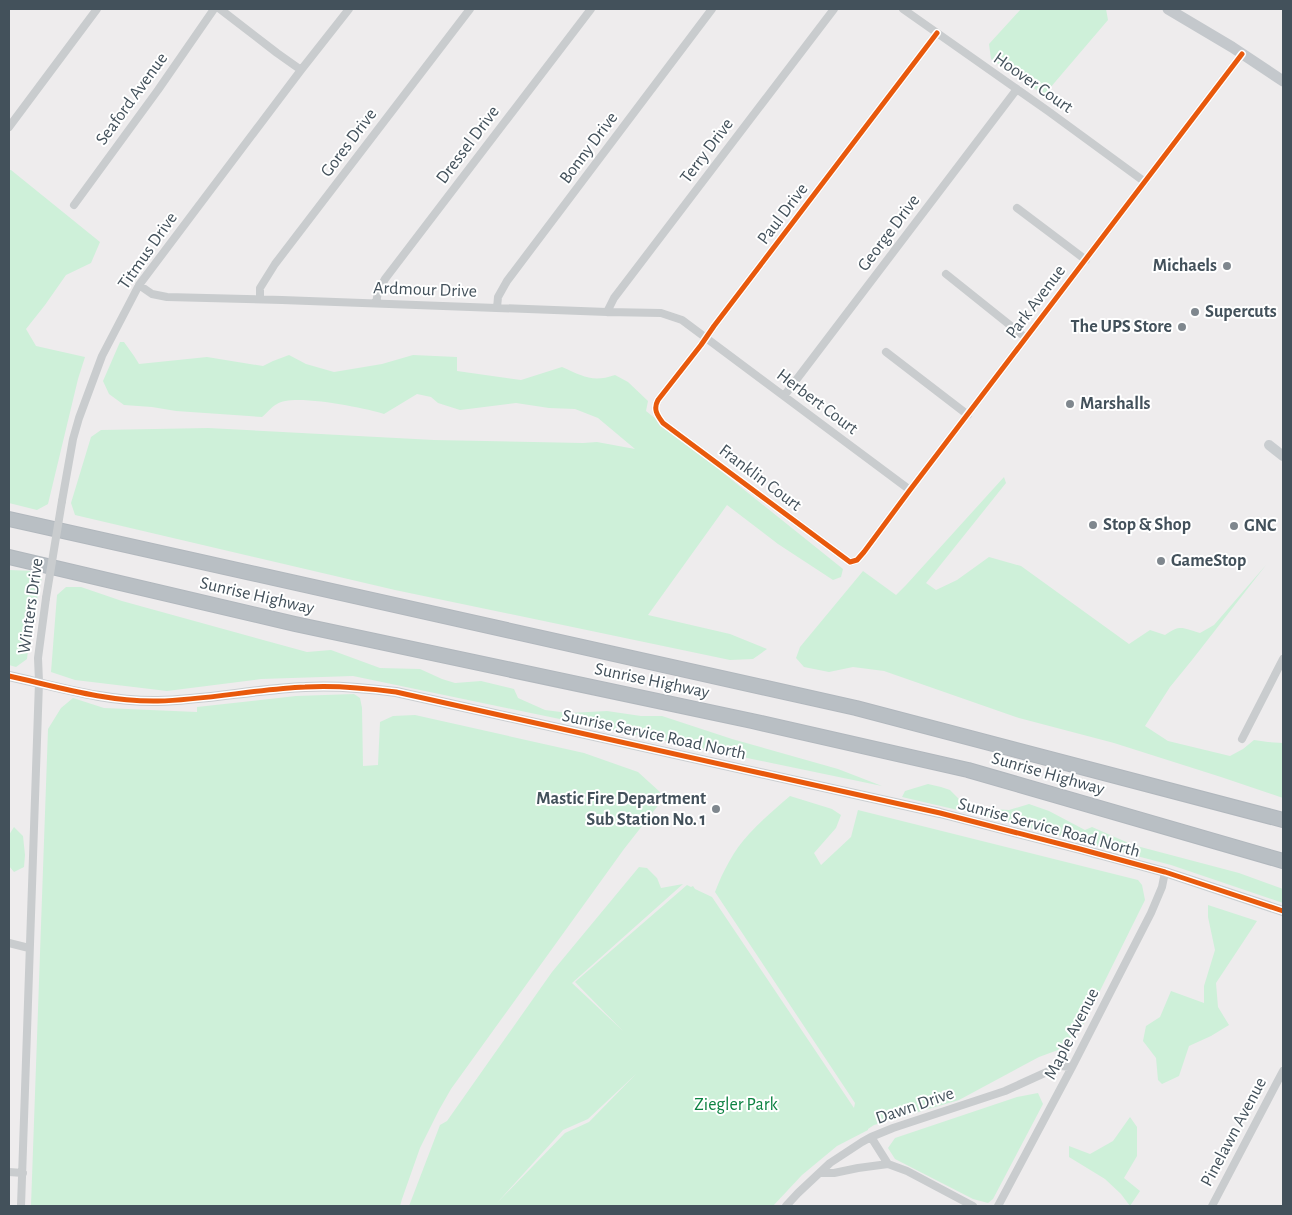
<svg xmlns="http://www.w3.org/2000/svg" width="1292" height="1215" viewBox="0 0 1292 1215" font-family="'Alegreya Sans',sans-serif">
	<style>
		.green { fill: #cef0d9; fill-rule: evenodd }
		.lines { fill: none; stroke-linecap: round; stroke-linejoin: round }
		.highway-casing { stroke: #b1b7bd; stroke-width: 16 }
		.street { stroke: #c9ccce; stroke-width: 8 }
		.secondary { stroke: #c9cdd0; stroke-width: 10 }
		.primary { stroke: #c4c8cc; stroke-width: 11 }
		.highway { stroke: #b9bfc4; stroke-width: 14 }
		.street-bridge { stroke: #c9ccce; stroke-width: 8 }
		.cycleway-casing { stroke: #fff; stroke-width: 8 }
		.cycleway { stroke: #e8590c; stroke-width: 5 }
		.poi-dot { fill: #7f878e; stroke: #fff; stroke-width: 2 }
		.labels { text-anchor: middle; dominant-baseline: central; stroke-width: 4; stroke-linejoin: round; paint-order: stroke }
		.street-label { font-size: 18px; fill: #43515b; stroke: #fff }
		.poi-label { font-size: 18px; font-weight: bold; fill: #43515b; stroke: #fff; text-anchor: start }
		.park-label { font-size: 18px; fill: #0d8242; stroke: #fff }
	</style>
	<rect width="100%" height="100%" fill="#eeeced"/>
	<!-- green -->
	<path class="green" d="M1021 9H1106L1108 20 1044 95 991 59 989 44Z
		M9 170H11L100 242 91 263 66 275 45 305 26 329 36 346 85 357 78 379 48 504 37 510 9 503Z
		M120 342H124L134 356 139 364 207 357 263 366 273 361 289 355 306 364 334 372 382 364 413 355 457 357V371L521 380 562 367C583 376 592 383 615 375L628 382 648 401 646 411 843 569 841 577 833 580 778 544 727 505 648 615 730 634 767 649 753 659 730 660 395 590 75 515 71 503 91 437 101 430 208 428 434 440 583 443 597 442 635 449 598 418 575 409 549 408 516 403 460 410 438 403 431 397 417 394 384 414C365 408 292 393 277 404 271 407 267 413 262 417L176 411 152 407 124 405 109 394 103 381Z
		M1004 477 1006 483 926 583 936 590 957 580 989 557 1021 566 1129 644 1150 630 1165 635C1181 624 1182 628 1200 633L1214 625 1266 565 1192 660 1170 687 1145 726 1168 741 1230 756 1243 749 1254 740 1268 742 1283 743V798L1221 777 1114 743 1019 718 884 671 853 667 829 672 804 667 796 658 800 647 863 571 896 595 907 584Z
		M9 570 34 571 42 577 31 625 27 659 16 667 9 665Z
		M66 587H81L122 601 307 652 331 650 380 668 420 669 442 679 455 683 481 681 514 689 518 698 545 710 569 713 607 711 641 716H662L732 739 838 769 882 786 353 676 261 679 167 691 75 680 51 672 57 595Z
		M354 694 360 698 362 708 363 766 378 765 380 722 393 716 415 715 584 753 638 772 660 792V803L624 849 451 1089 439 1110 420 1148 402 1199 400 1206H31L48 729 61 708 73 698 104 708 197 712V707L296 696Z
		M928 784 941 787 950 790 961 801 976 808 1009 810 1029 804 1049 811 1085 830 1092 827 1133 845 1239 873 1283 889V903L1171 865 992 818 902 797 905 791Z
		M790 796 832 809 841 815 836 828 814 853 821 865 851 837 858 810 1138 880 1142 885 1145 900 1082 1027 1058 1050 1039 1057 959 1100 874 1125 868 1129V1130L837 1146 802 1175 773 1206H409L440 1125 447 1121 552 972 639 867 647 868 657 878 661 888 683 884 572 983 623 1031 575 982 687 885 691 887 693 886 695 889 712 897 854 1108 855 1103 715 892C723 871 734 850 749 834 762 820 776 808 790 796ZM636 1074 589 1122 565 1133 497 1203 563 1130 588 1119Z
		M14 827 23 836 25 855 24 867 14 872 9 866V835Z
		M1208 905 1257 921 1216 983 1218 1007 1229 1025 1211 1036 1189 1046 1179 1076 1162 1084 1158 1080 1156 1058 1143 1041 1146 1026 1160 1017 1171 991 1204 1003V986L1215 950 1208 917Z
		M1038 1093 1043 1104 993 1199 988 1203 973 1199 895 1159 888 1148 895 1138 1017 1097Z
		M1130 1117 1137 1127V1156L1124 1178 1140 1191 1130 1206 1121 1194 1105 1179 1069 1157V1146L1090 1154 1113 1141Z"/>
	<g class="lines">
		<!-- highway casing -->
		<g class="highway-casing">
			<path id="highway" d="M9 519 856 708 1283 820
				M9 557 295 624 752 721 968 770 1283 861"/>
		</g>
		<!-- street -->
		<path class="street" d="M220 9 277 53 301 70
			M903 9 1048 111 1145 182
			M937 33 714 326 701 345 658 400C653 409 657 415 663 423L850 562 857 560 864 552 910 490 1242 54
			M9 127 97 9
			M74 205 158 90 214 9
			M1017 208 1086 260
			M946 274 1026 338
			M139 285 152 294 167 297 282 300 607 312 661 313 682 320 910 490
			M260 299V288L275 264 470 9
			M376 303 378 292 385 279 591 9
			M497 308 498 297 507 281 712 9
			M607 312 614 298 834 9
			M886 352 968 415
			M784 396 1017 89
			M62 501 73 439 79 418 102 356 139 285 301 70 349 9
			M1242 739 1283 659
			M9 943 29 948
			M871 1137 888 1164
			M9 1172 23 1173
			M821 1173H834L858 1168 888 1164 907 1171 973 1206
			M21 1206 39 682 38 658 46 598
			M786 1206 798 1193 830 1163 862 1142 871 1137 893 1128 1005 1091 1060 1066 1072 1067
			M998 1206 1072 1067 1151 913 1162 887 1165 872
			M1212 1206 1283 1071"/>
		<!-- secondary -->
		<path class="secondary" d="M1269 445 1283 456
			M9 676C58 687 107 702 158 701 207 700 256 689 305 687 336 685 366 688 396 692L940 813 1080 849 1165 872 1283 911"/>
		<!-- primary -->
		<path class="primary" d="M1168 9 1232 47 1283 81"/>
		<!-- highway -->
		<use href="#highway" class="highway"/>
		<!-- street-bridge -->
		<path class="street-bridge" d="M46 598 62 501"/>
		<!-- cycleway casing -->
		<g class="cycleway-casing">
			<path id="cycleway" d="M937 33 714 326 701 345 658 400C653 409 657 415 663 423L850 562 857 560 864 552 910 490 1242 54
				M9 676C58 687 107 702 158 701 207 700 256 689 305 687 336 685 366 688 396 692L940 813 1080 849 1165 872 1283 911"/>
		</g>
		<!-- cycleway -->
		<use href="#cycleway" class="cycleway"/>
	</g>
	<!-- markers -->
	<g class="poi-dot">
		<circle cx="1227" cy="266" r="5"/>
		<circle cx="1195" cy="312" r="5"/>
		<circle cx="1182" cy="327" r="5"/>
		<circle cx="1070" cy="404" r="5"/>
		<circle cx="1093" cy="525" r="5"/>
		<circle cx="1234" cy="526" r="5"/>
		<circle cx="1161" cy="561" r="5"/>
		<circle cx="716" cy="809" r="5"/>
	</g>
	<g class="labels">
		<!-- street labels -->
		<g class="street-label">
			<text transform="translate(1033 83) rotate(35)">Hoover Court</text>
			<text transform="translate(132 99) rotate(-54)">Seaford Avenue</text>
			<text transform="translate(349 143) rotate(-53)">Gores Drive</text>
			<text transform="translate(468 145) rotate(-53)">Dressel Drive</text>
			<text transform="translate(589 148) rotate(-53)">Bonny Drive</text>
			<text transform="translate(707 151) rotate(-53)">Terry Drive</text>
			<text transform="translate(783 214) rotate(-53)">Paul Drive</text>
			<text transform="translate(889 233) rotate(-53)">George Drive</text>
			<text transform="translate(148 251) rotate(-55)">Titmus Drive</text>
			<text transform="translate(425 290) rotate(2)">Ardmour Drive</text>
			<text transform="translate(1036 302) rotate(-53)">Park Avenue</text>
			<text transform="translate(817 402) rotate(37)">Herbert Court</text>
			<text transform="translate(760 478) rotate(37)">Franklin Court</text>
			<text transform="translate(257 596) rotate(13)">Sunrise Highway</text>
			<text transform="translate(31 606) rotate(-82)">Winters Drive</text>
			<text transform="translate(652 681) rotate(12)">Sunrise Highway</text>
			<text transform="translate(654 735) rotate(12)">Sunrise Service Road North</text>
			<text transform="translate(1048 774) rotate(16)">Sunrise Highway</text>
			<text transform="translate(1049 828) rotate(15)">Sunrise Service Road North</text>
			<text transform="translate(1072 1034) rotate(-63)">Maple Avenue</text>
			<text transform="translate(915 1106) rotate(-19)">Dawn Drive</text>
			<text transform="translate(1234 1132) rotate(-62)">Pinelawn Avenue</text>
		</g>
		<!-- poi labels -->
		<g class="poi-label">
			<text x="1217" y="266" text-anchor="end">Michaels</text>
			<text x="1205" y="312">Supercuts</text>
			<text x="1172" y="327" text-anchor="end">The UPS Store</text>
			<text x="1080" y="404">Marshalls</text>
			<text x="1103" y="525">Stop &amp; Shop</text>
			<text x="1244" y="526">GNC</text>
			<text x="1171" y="561">GameStop</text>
			<text x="706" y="799" text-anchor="end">Mastic Fire Department<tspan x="706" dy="21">Sub Station No. 1</tspan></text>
		</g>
		<!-- park labels -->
		<g class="park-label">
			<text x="736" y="1105">Ziegler Park</text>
		</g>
	</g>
	<!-- border -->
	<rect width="1292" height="1215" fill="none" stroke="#43515b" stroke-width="20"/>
</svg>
